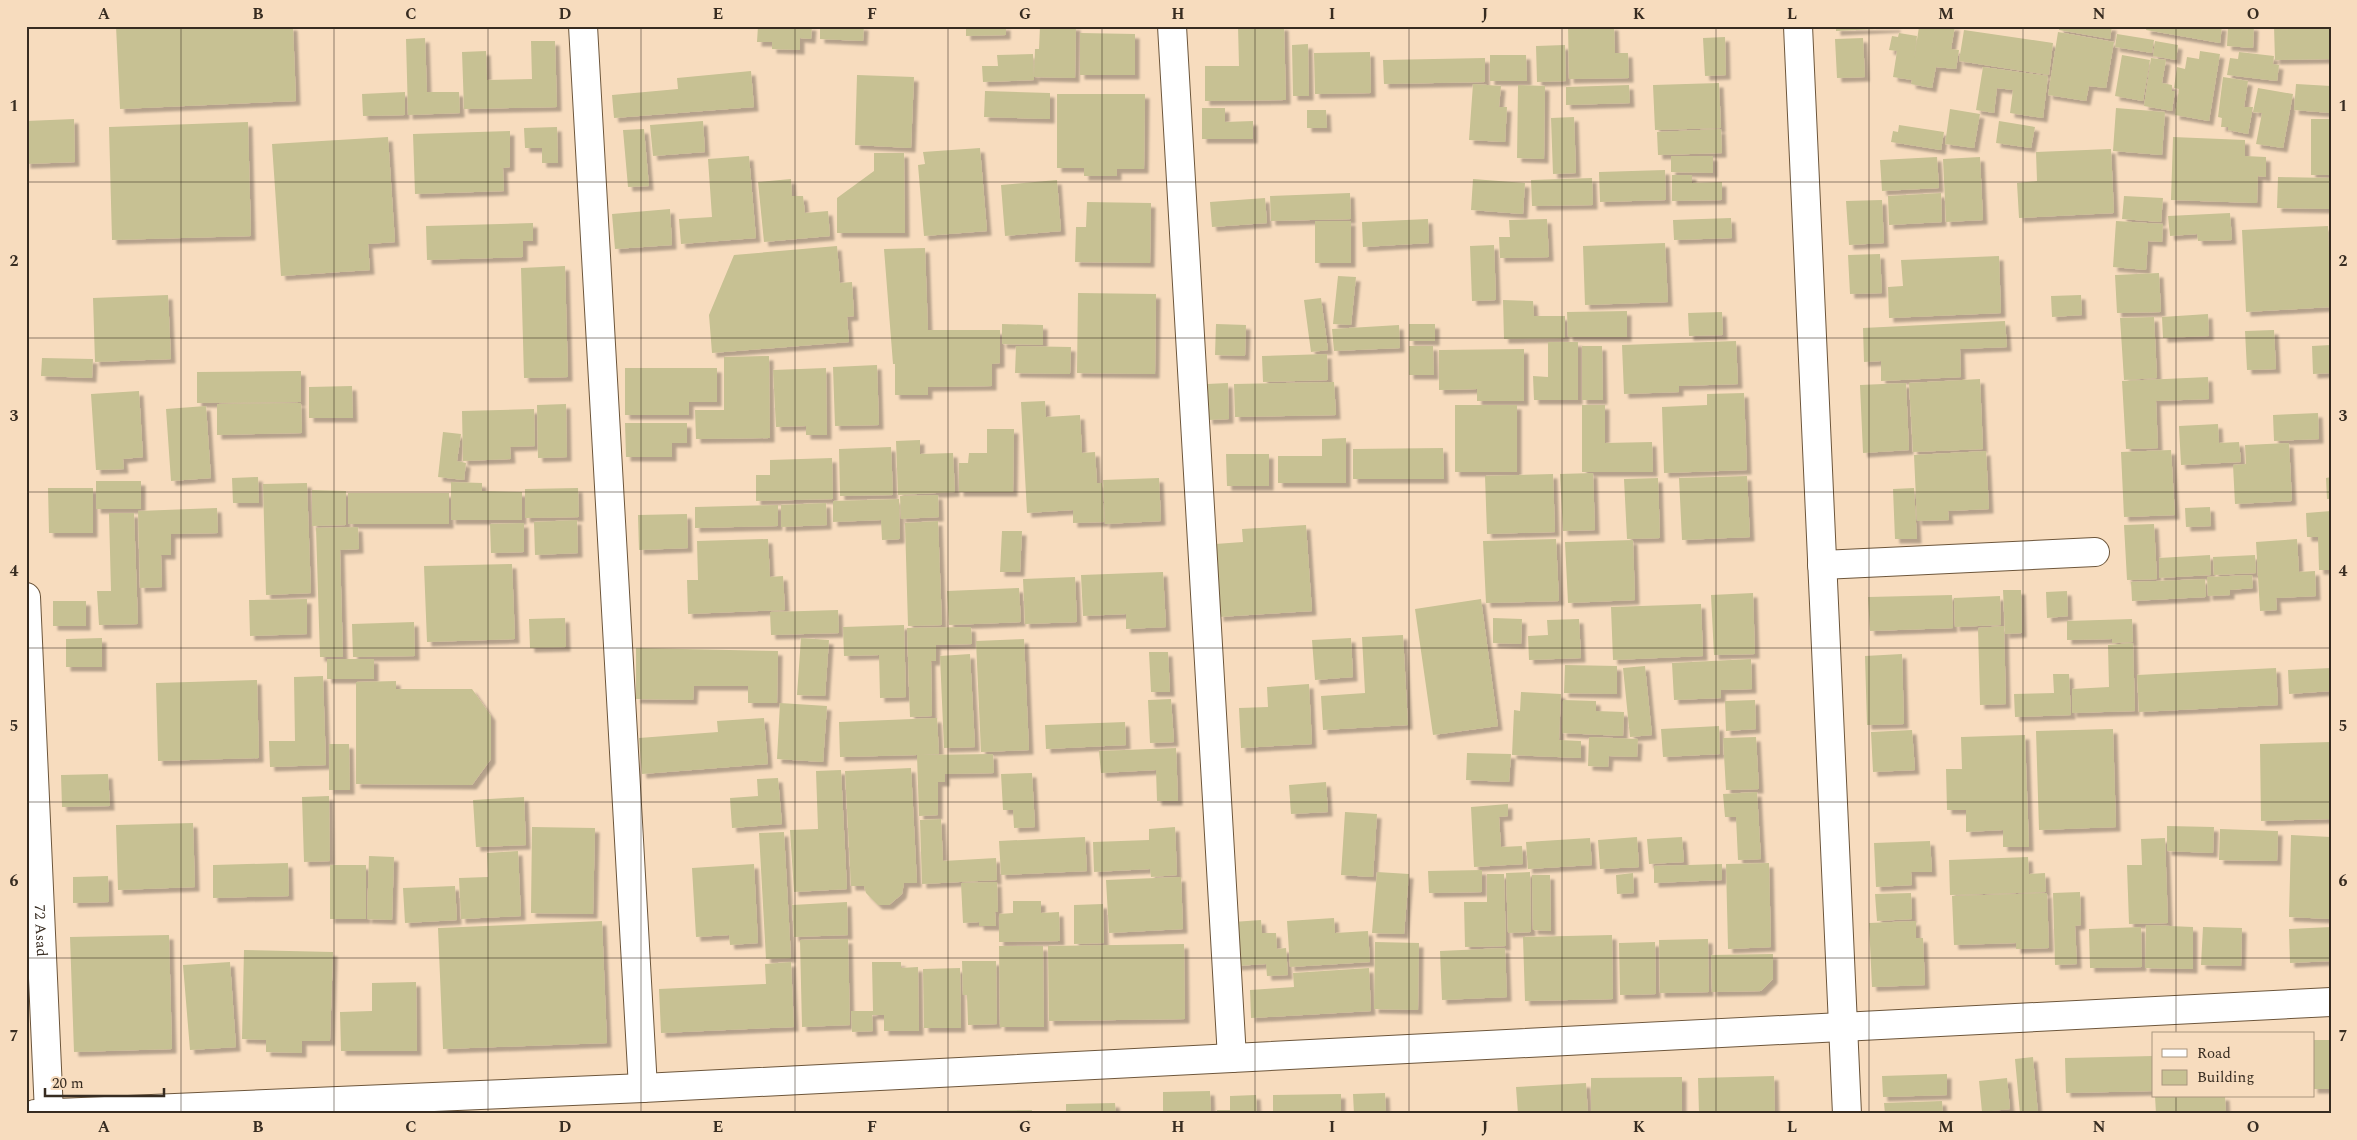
<svg xmlns="http://www.w3.org/2000/svg" width="2357" height="1140" viewBox="0 0 2357 1140" font-family="Spectral,serif">
	<style>
		.building { fill: #c7c193; filter: url(#shadow) }
		.lines { fill: none; stroke-linecap: round; stroke-linejoin: round }
		.street-casing { stroke: #6d563b; stroke-width: 30 }
		.secondary-casing { stroke: #6d563b; stroke-width: 30 }
		.street { stroke: #fff; stroke-width: 28 }
		.secondary { stroke: #fff; stroke-width: 28 }
		.grid { fill: none; stroke: #372c21; stroke-width: 1; stroke-opacity: 0.55 }
		.labels { text-anchor: middle; dominant-baseline: central; stroke-width: 5; stroke-linejoin: round; paint-order: stroke }
		.street-label { font-size: 15px; fill: #372c21; stroke: #f7dcbe }
		.neatline { fill: none; stroke: #372c21; stroke-width: 2 }
		.grid-label { font-size: 16px; text-anchor: middle; font-weight: bold; fill: #372c21 }
	</style>
	<defs>
		<filter id="shadow"><feDropShadow dx="4.5" dy="4.5" stdDeviation="1" flood-color="#0004"/></filter>
	</defs>
	<rect width="100%" height="100%" fill="#f7dcbe"/>
	<!-- building -->
	<path class="building" d="M116 26H293L296 101 120 109Z
		M758 26H812L811 39 800 38V50L772 49V42H757Z
		M820 26H864L863 41 820 39Z
		M966 26H1006V35L966 36Z
		M1040 26H1076L1075 78 1034 77 1035 49H1039Z
		M1238 26H1284L1286 100 1205 101V66H1239Z
		M1568 26H1614L1615 53H1628L1629 78 1569 79Z
		M1836 26H1896V28L1836 31Z
		M1930 26H1955L1951 49 1959 50 1956 69 1936 67 1932 88 1911 84 1912 80 1893 77 1897 51 1889 50 1892 36 1898 37 1899 33 1917 36 1914 59 1919 27 1929 29Z
		M2059 26H2112L2110 39 2059 30Z
		M2147 26H2222L2220 43 2146 30Z
		M2228 26H2254L2253 48 2227 46Z
		M2274 26H2331V59L2275 60Z
		M1964 30 2053 43 2049 75 1959 61Z
		M2058 32 2114 42 2106 88 2089 86 2086 101 2048 95Z
		M1080 33 1135 34V75H1080Z
		M2117 34 2154 40 2152 53 2115 47Z
		M1725 37 1726 75 1705 76 1703 38Z
		M425 38 427 92H459L460 113 408 115 406 39Z
		M1863 38 1865 77 1837 78 1835 39Z
		M531 41H555L557 107 464 109 462 52 486 51 487 80 532 79Z
		M2155 41 2178 45 2176 60 2153 56Z
		M1308 44 1309 96H1293L1292 45Z
		M1565 45 1566 81 1537 82 1536 46Z
		M2200 51 2220 54 2209 121 2175 115 2179 89 2174 88 2177 67 2185 69 2187 57 2199 59Z
		M1370 52 1371 93 1315 94 1314 53Z
		M2239 52 2274 56 2273 64 2279 65 2277 81 2227 75 2230 58 2238 59Z
		M1033 54 1034 80 983 82 982 66H998L997 55Z
		M1490 55H1526L1527 81H1490Z
		M2122 55 2150 60 2143 101 2115 96Z
		M1485 58V82L1384 84 1383 60Z
		M2151 58 2166 60 2162 83 2172 85V91H2175L2172 111 2144 106Z
		M1983 67 2048 76 2043 118 2010 113 2013 90 1997 88 1994 113 1976 110Z
		M751 71 754 107 614 118 612 95 678 89 677 78Z
		M857 75 914 77 911 148 855 145Z
		M2223 77 2248 81 2244 107H2253L2248 134 2228 130V127H2221L2222 118 2218 117Z
		M1719 83 1721 128 1655 130 1653 85Z
		M1473 84 1501 86 1499 107H1507L1505 142 1469 140Z
		M2296 84 2331 86V113L2294 110Z
		M1518 85 1545 86 1544 159 1517 158Z
		M1629 85 1630 103 1566 105V87Z
		M2258 88 2293 94 2283 148 2256 144 2262 113 2253 112Z
		M985 91 1050 93V119L984 117Z
		M405 92V115L363 116 362 94Z
		M1057 94H1145L1144 169H1117V176H1084V168H1057Z
		M1202 108H1225V122L1253 121V139H1202Z
		M2116 108 2165 112 2162 155 2113 151Z
		M1950 109 1980 114 1974 148 1945 144Z
		M1307 110H1326L1327 128H1307Z
		M1574 117 1576 173 1553 174 1551 118Z
		M74 119 75 162 26 164V121Z
		M2311 119H2331V175H2311Z
		M703 121 705 152 653 156 650 125Z
		M1999 121 2035 127 2031 148 1996 143Z
		M248 122 251 236 112 240 109 127Z
		M1899 125 1944 132 1941 150 1891 142 1893 131 1898 132Z
		M557 127 558 163H542V148H525L524 128Z
		M644 129 649 186 628 187 623 130Z
		M1721 129 1722 153 1658 155 1657 132Z
		M510 131V167L503 168 504 191 415 194 413 134Z
		M388 137 395 242 368 244 370 270 281 276 272 144Z
		M2173 137 2245 140V156L2266 157V177L2258 176 2257 203 2171 200Z
		M980 148 987 231 924 236 918 165 925 164 923 152Z
		M2111 149 2114 213 2019 218 2017 183 2037 181 2036 152Z
		M874 153H904L905 233H837V198L874 171Z
		M749 156 756 238 681 244 679 219 712 217 708 159Z
		M1671 156H1713V173L1671 172Z
		M1937 157 1939 188 1882 191 1880 160Z
		M1980 157 1983 220 1946 222 1943 159Z
		M1665 170 1666 200 1600 202 1599 172Z
		M1672 175H1692V183L1722 182V200L1672 201Z
		M2278 177 2331 178V209L2277 208Z
		M1592 178 1593 205 1532 206 1531 180Z
		M791 179 792 196H803L805 213 828 211 830 236 764 242 758 182Z
		M1473 179 1525 183 1523 214 1471 210Z
		M1057 180 1061 231 1005 236 1001 185Z
		M1350 193 1351 219 1271 221 1270 196Z
		M1941 193 1942 222 1889 225 1888 196Z
		M2124 196 2163 198 2161 222 2122 219Z
		M1265 198 1267 223 1212 227 1210 202Z
		M1882 200 1884 243 1849 245 1846 201Z
		M1087 202 1151 203 1150 263 1075 262 1076 227H1086Z
		M670 209 672 245 615 249 612 214Z
		M2230 213 2232 240 2198 241 2197 234 2170 236 2168 216Z
		M1731 218 1732 238 1674 240 1673 220Z
		M1428 219 1429 243 1363 247 1362 222Z
		M1547 219 1549 257 1500 258 1499 237H1510L1509 220Z
		M1315 221H1351V263H1315Z
		M2116 221 2163 224 2162 242 2148 241 2146 270 2113 267Z
		M533 223V241H523V257L427 260 426 226Z
		M2328 226 2331 307 2246 312 2242 230Z
		M1665 243 1668 302 1585 305 1583 246Z
		M1494 245 1496 300 1472 301 1470 246Z
		M837 246 840 283 852 282 854 316 847 317 849 342 712 353 709 315 734 255Z
		M925 248 928 330H1000V363L992 364V386L928 387V395H895V364H893L884 249Z
		M1880 254 1882 293 1850 294 1848 255Z
		M1999 256 2001 313 1889 318 1888 287 1903 286 1901 260Z
		M565 266 568 377 524 378 521 268Z
		M2159 273 2161 312 2117 313 2115 275Z
		M1338 276 1356 277 1351 325 1333 324Z
		M1078 293 1156 294 1155 374 1077 373Z
		M168 295 171 359 95 362 93 298Z
		M2081 295 2082 315 2052 317 2051 296Z
		M1321 298 1328 350 1311 352 1304 300Z
		M1503 300 1533 301 1534 316H1565V338L1504 339Z
		M1627 311V337H1568L1567 312Z
		M1722 312 1723 335 1689 336 1688 313Z
		M2208 314 2209 336 2163 338 2162 317Z
		M2154 317 2157 378 2124 380 2120 318Z
		M2005 321 2007 347 1960 349 1961 377 1881 381V361L1864 362 1863 328Z
		M1002 324 1043 325V345L1002 344Z
		M1216 324 1246 325 1245 356 1215 355Z
		M1409 324H1435V341H1409Z
		M1399 325 1400 348 1334 351 1332 329Z
		M2274 330 2276 369 2247 370 2245 331Z
		M1736 341 1738 384 1679 386V392L1624 394 1622 345Z
		M1548 342H1578V400H1534L1533 376 1548 377Z
		M2331 345V373L2313 374 2312 346Z
		M1016 346 1071 347 1070 374 1015 373Z
		M1409 346H1433L1434 375H1409Z
		M1582 346H1602L1603 400H1582Z
		M1524 349V401H1477V389L1439 390V350Z
		M1327 354 1328 380 1263 382 1262 356Z
		M769 356 770 438 696 439 695 410H724V357Z
		M42 358 93 359 92 378 41 376Z
		M877 365 879 425 835 426 833 367Z
		M625 368H717V402H689V415H625Z
		M826 368 827 435H806V426L776 427 773 370Z
		M301 371V402L197 403V372Z
		M2208 377 2209 399 2156 401 2158 448 2126 449 2122 381Z
		M1980 379 1983 449 1913 452 1909 383Z
		M1334 382 1336 415 1235 417 1234 384Z
		M1228 383 1229 419 1208 420 1207 384Z
		M1906 383 1909 450 1863 453 1860 385Z
		M352 386 353 418H309V387Z
		M139 391 143 457 123 459 124 469 96 470 91 394Z
		M1744 393 1747 470 1664 473 1662 407 1707 405V394Z
		M1045 401 1046 417 1080 415 1082 453 1095 452 1097 483H1102L1104 522 1073 523V510L1027 513 1021 402Z
		M301 403 302 433 217 435V404Z
		M566 404 567 457 538 458 537 405Z
		M1455 405H1517V472H1455Z
		M1582 405H1605V443L1652 442 1653 472H1582Z
		M206 406 211 478 171 481 166 409Z
		M534 409 535 446 510 447 511 459 463 461 462 411Z
		M2318 413 2319 439 2274 441 2273 415Z
		M625 423H687V443H672V457H626Z
		M2218 424 2219 443 2239 442 2241 462 2181 465 2179 426Z
		M987 429H1014L1013 492H959V463H968L969 453H987Z
		M443 432 461 434 457 461 466 463 464 480 438 477Z
		M1346 438V483H1278V456H1322V439Z
		M920 440V454L953 453 955 492 898 495 896 441Z
		M2289 443 2292 501 2235 504 2233 465 2246 464 2245 445Z
		M891 447 893 495 840 496 839 449Z
		M1443 448 1444 479H1353V449Z
		M2171 450 2175 515 2124 517 2121 452Z
		M1986 451 1989 509 1948 511 1949 520 1917 521 1914 455Z
		M1226 454H1269V486H1227Z
		M832 458 833 499 756 501V475H770V460Z
		M1593 473 1595 530 1563 531 1560 474Z
		M1553 474 1555 532 1487 534 1485 476Z
		M1747 476 1750 537 1682 540 1679 478Z
		M258 477 259 503H233L232 478Z
		M2331 477V499H2327L2326 478Z
		M1159 478 1161 521 1105 524 1103 480Z
		M1658 478 1660 538 1627 539 1624 479Z
		M96 481H141V509H96Z
		M451 482 482 483V491L522 492V520H451Z
		M307 483 311 593 266 595 263 484Z
		M48 488H93V533H49Z
		M578 488 579 517 525 518V489Z
		M1914 488 1917 539H1895L1893 489Z
		M312 490 346 491V525L312 526Z
		M348 493H449V524H348Z
		M938 495 939 517 901 519 900 496Z
		M899 499 900 539 882 540 881 520 833 522V501Z
		M826 503 827 525 781 527V505Z
		M778 505V526L695 528V507Z
		M2210 507 2211 526 2186 527 2185 508Z
		M217 508 218 533 171 534V555H161L162 587 140 588 138 511Z
		M2331 511V570H2319L2318 537H2307L2306 513Z
		M109 513H134L138 624 99 625 97 591H111Z
		M687 514 688 548 639 550 638 515Z
		M577 520 578 553 535 555 534 522Z
		M938 521 942 625 908 626 905 523Z
		M524 523V552L491 553 490 524Z
		M2154 524 2157 579 2127 580 2124 525Z
		M1306 525 1312 611 1219 617 1215 544 1243 542 1242 529Z
		M358 527 359 549 340 550 343 657H320L316 528Z
		M1002 531H1022L1020 572H1000Z
		M768 539 770 577 783 576 785 610 688 614 687 580H698L697 541Z
		M1556 539 1559 601 1486 603 1483 541Z
		M2297 539 2299 572 2315 571 2316 596 2276 598 2277 610 2260 611 2256 542Z
		M1633 540 1635 600 1568 603 1565 542Z
		M2210 555 2211 575 2159 578V558Z
		M2255 555 2256 573 2214 575 2213 557Z
		M512 564 515 639 427 642 424 566Z
		M1163 572 1166 627 1126 629V614L1083 616 1081 575Z
		M2252 575 2253 588 2230 590V595L2208 596 2207 577Z
		M1075 577 1077 622 1025 624 1023 579Z
		M2205 579 2206 597 2132 601 2131 582Z
		M1019 588 1021 622 949 625 947 591Z
		M2003 590H2021L2022 633 2005 634Z
		M2067 591 2068 616 2047 618 2046 592Z
		M1753 593 1755 654 1714 655 1711 595Z
		M1952 595 1953 628 1870 631 1868 597Z
		M2000 596 2001 625 1955 627 1954 598Z
		M307 599V634L250 636 249 600Z
		M1481 599 1498 726 1433 735 1415 609Z
		M53 601H86V626H53Z
		M1701 604 1703 656 1613 660 1611 607Z
		M838 610 839 633 771 635 770 612Z
		M565 618 566 647 530 648 529 619Z
		M1493 618 1522 619 1521 644 1493 643Z
		M1579 619 1581 658 1529 660 1528 636 1548 635 1547 620Z
		M2132 619 2133 642 2112 643V639L2067 640V621Z
		M414 622 415 656 353 657 352 624Z
		M904 625 906 697 880 698 879 655 844 656 843 627Z
		M2004 626 2006 704 1980 705 1978 628Z
		M971 627 972 644 936 645V661H931L932 716 910 717 907 628Z
		M1403 635 1408 725 1323 730 1321 696 1365 693 1362 637Z
		M102 638V667H66V639Z
		M801 638 829 640 825 696 797 695Z
		M1351 638 1353 677 1315 680 1312 640Z
		M1024 639 1029 750 981 752 976 641Z
		M2133 643 2135 711 2072 713V689L2109 687 2108 645Z
		M636 648 778 651 777 703H748V686H694L693 700 636 699Z
		M1149 652H1168L1170 692H1151Z
		M970 654 975 747 944 748 940 656Z
		M1902 654 1904 724 1867 725 1865 656Z
		M327 659H374V679H327Z
		M1751 659 1752 689 1721 690V698L1674 700 1672 663Z
		M1565 665 1617 666V694L1564 693Z
		M1645 666 1652 735 1630 737 1623 668Z
		M2276 668 2278 705 2139 712 2137 675Z
		M2331 668V691L2289 694 2288 670Z
		M2053 674H2069L2071 715 2015 717 2014 694 2054 693Z
		M323 676 326 765 270 767 269 741H295L294 677Z
		M257 680 259 758 158 761 156 683Z
		M396 681V689H472L491 716V759L472 785 356 784V682Z
		M1309 684 1312 744 1241 748 1239 708 1268 707 1267 687Z
		M1521 692 1561 694 1559 740 1581 741V758L1512 755 1514 710 1520 711Z
		M1171 699 1174 742 1150 743 1148 700Z
		M1563 700 1596 701V711L1624 712 1623 736 1562 733Z
		M1755 700 1756 729 1726 731 1725 701Z
		M780 703 827 706 823 762 777 759Z
		M764 718 768 764 642 774 639 738 718 732 717 721Z
		M937 718 939 754 920 755 993 754 994 773 945 774V782H938V815L919 816 917 755 840 757 839 722Z
		M1125 722 1126 745 1046 749 1045 725Z
		M1719 726 1720 754 1663 757 1661 729Z
		M2113 729 2116 827 2039 830 2036 731Z
		M1912 730 1915 770 1873 772 1871 732Z
		M2025 735 2029 847H2003V830L1966 832V810H1947L1946 769H1962L1961 737Z
		M1589 737 1638 739 1637 757 1609 756 1608 767 1588 766Z
		M1756 737 1759 789 1726 790 1723 738Z
		M2331 742V819L2261 821 2260 744Z
		M329 744H349L350 790H329Z
		M1176 748 1178 801H1157L1156 770 1101 773 1099 751Z
		M1467 753 1511 754 1509 782 1466 780Z
		M911 768 917 883H904L902 894 889 905H878L866 893 864 886H851L845 771Z
		M841 770 847 889 794 892 790 830 818 829 816 771Z
		M1032 773 1035 827 1014 828 1013 810H1003L1001 774Z
		M108 774 110 806 62 807 61 775Z
		M778 778 782 824 732 828 730 798 758 796 757 779Z
		M1326 782 1328 812 1291 814 1289 785Z
		M1757 792 1761 859 1738 860 1736 817H1725L1723 794Z
		M329 796 330 861 304 862 302 797Z
		M524 797 526 845 476 847 473 800Z
		M1508 804V816L1499 817 1501 847 1522 846 1523 864 1474 867 1471 807Z
		M1345 812 1377 814 1373 877 1341 875Z
		M941 819 943 861 996 858 997 880 922 884 920 820Z
		M193 823 195 887 118 890 116 825Z
		M2167 826 2214 827 2213 853 2167 851Z
		M532 827 595 828 593 914 531 913Z
		M1175 827 1177 875 1151 877 1150 869 1094 872 1093 842 1149 840V829Z
		M2220 829 2278 831 2277 861 2219 860Z
		M784 832 791 958 766 959 759 833Z
		M2291 835 2331 837V919L2289 917Z
		M1085 837 1087 871 1001 875 999 841Z
		M1637 837 1639 867 1600 869 1598 840Z
		M1682 837 1684 862 1649 864 1647 839Z
		M1590 838 1592 865 1528 869 1526 842Z
		M2165 838 2168 923 2129 924 2127 865H2142L2141 839Z
		M1930 841 1932 872H1911L1912 885 1876 887 1874 843Z
		M518 851 521 916 461 919 459 878 488 877 487 853Z
		M369 856 394 857 392 920 367 919Z
		M2028 857 2029 874 2045 873 2046 892 1950 895 1949 860Z
		M288 863 289 896 213 898V865Z
		M1769 863 1771 947 1728 949 1726 864Z
		M754 864 758 943 730 945 729 935 696 937 692 868Z
		M1722 864V880L1654 883V866Z
		M330 865H366V919H330Z
		M1482 870V892L1429 893 1428 871Z
		M1377 872 1409 874 1404 934 1372 933Z
		M1530 872 1531 932 1508 933 1506 873Z
		M1633 873 1634 893 1617 894 1616 875Z
		M1487 874H1504L1506 946 1465 947 1464 902H1487Z
		M1532 875H1550L1551 931 1533 930Z
		M108 876 109 902 73 903V877Z
		M1181 877 1183 929 1109 933 1106 880Z
		M997 882 998 912H995L996 926H979V922L963 923 961 883Z
		M455 886 457 920 405 923 403 888Z
		M2080 892 2081 925 2075 926 2077 964 2055 965 2053 893Z
		M1911 893 1912 919 1877 921 1875 894Z
		M2047 893 2049 948 2016 949V943L1954 945 1952 896Z
		M1013 901H1041V913L1059 912 1060 941 999 942V914L1013 913Z
		M847 902 848 935 794 937 792 905Z
		M1103 904 1104 943 1074 944V905Z
		M1334 918 1335 933 1368 931 1370 962 1290 967 1287 921Z
		M1261 920 1262 933H1276L1277 949 1286 948 1288 975 1267 976 1266 964 1236 966 1233 922Z
		M602 921 607 1043 443 1049 438 928Z
		M1916 921V938H1923L1925 985 1872 987 1869 923Z
		M2146 925 2193 927V969L2145 968Z
		M2141 927 2142 967 2090 968 2089 929Z
		M2203 927 2242 928 2241 966 2201 965Z
		M2331 927V961L2290 963 2289 929Z
		M169 935 172 1049 74 1052 70 937Z
		M1612 935 1613 999 1525 1001 1523 937Z
		M848 939 850 1025 802 1027 800 940Z
		M1708 939 1709 992 1660 993 1659 940Z
		M1375 942 1419 943 1418 1010 1374 1009Z
		M1655 942 1656 994 1620 995 1619 943Z
		M1184 944 1185 1019 1049 1021 1048 946Z
		M999 946H1043L1044 1027H1000Z
		M1505 948 1507 997 1442 1000 1440 951Z
		M244 950 333 952 330 1041H302V1053L266 1052V1040L242 1039Z
		M1773 954V979L1761 991 1712 992 1711 955Z
		M962 961H996L997 1024 968 1025 967 995H963Z
		M230 962 236 1047 190 1050 183 965Z
		M791 962 794 1027 661 1033 659 989 766 984 765 964Z
		M872 962H901V968L918 967 919 1031H884V1015H872L873 1031 852 1032 851 1011H873Z
		M960 968 961 1028H924L923 969Z
		M1369 968 1371 1011 1251 1018 1250 990 1294 987 1293 973Z
		M416 982 417 1051H341L340 1012 372 1011V983Z
		M2313 1040H2331V1089H2313Z
		M2153 1056V1091L2066 1093 2065 1058Z
		M2033 1057 2038 1114H2020L2015 1059Z
		M1947 1074V1095L1883 1097 1882 1076Z
		M1774 1076 1775 1114H1699L1698 1078Z
		M1682 1077V1114H1591V1078Z
		M2007 1078 2010 1109 1982 1112 1979 1081Z
		M1586 1083 1588 1114H1518L1516 1087Z
		M1210 1091 1211 1114H1163V1092Z
		M1385 1093 1386 1114H1354L1353 1094Z
		M1341 1094V1114H1273V1095Z
		M1256 1095 1257 1114H1217V1110H1230V1096Z
		M2155 1096H2225L2226 1114H2156Z
		M1942 1101 1943 1114H1885L1884 1103Z
		M1115 1103 1116 1114H1066V1104Z
		M1032 1110V1114H951V1111Z"/>
	<g class="lines">
		<!-- street casing -->
		<g class="street-casing">
			<g id="street">
				<path d="M583 26 643 1088"/>
				<path d="M1172 26 1232 1058"/>
				<path d="M1822 565 2095 552"/>
				<path id="s1" d="M26 597 49 1113"/>
				<path d="M35 1114 643 1088 2331 1002"/>
			</g>
		</g>
		<!-- secondary casing -->
		<g class="secondary-casing">
			<path id="secondary" d="M1798 26 1847 1114"/>
		</g>
		<!-- street -->
		<use href="#street" class="street"/>
		<!-- secondary -->
		<use href="#secondary" class="secondary"/>
	</g>
	<!-- grid -->
	<path class="grid" d="M181 26V1114M334 26V1114M488 26V1114M641 26V1114M795 26V1114M948 26V1114M1102 26V1114M1255 26V1114M1409 26V1114M1562 26V1114M1716 26V1114M1869 26V1114M2023 26V1114M2176 26V1034M26 182H2331M26 338H2331M26 492H2331M26 648H2331M26 802H2331M26 958H2331M2176 1096V1114"/>
	<g class="labels">
		<!-- street labels -->
		<g class="street-label">
			<text stroke="none"><textPath href="#s1" startOffset="334">72 Asad</textPath></text>
		</g>
	</g>
	<!-- border -->
	<rect width="2357" height="1140" fill="none" stroke="#f7dcbe" stroke-width="55"/>
	<!-- legend -->
	<rect x="2152" y="1032" width="162" height="65" fill="#f7dcbe" stroke="#aa967f"/>
	<rect x="2162" y="1049" width="25" height="8" fill="#ffffff" stroke="#aa967f"/>
	<text x="2197" y="1058" font-size="15" fill="#372c21">Road</text>
	<rect x="2162" y="1070" width="25" height="15" fill="#c7c193" stroke="#aa967f"/>
	<text x="2197" y="1082" font-size="15" fill="#372c21">Building</text>
	<!-- scale -->
	<path d="M45 1088v8h119v-8" fill="none" stroke="#372c21" stroke-width="2.5"/>
	<text x="52" y="1088" font-size="15" fill="#372c21" stroke="#f7dcbe" stroke-width="4" paint-order="stroke">20 m</text>
	<rect x="28" y="28" width="2302" height="1084" class="neatline"/>
	<g class="grid-label">
		<text x="104" y="19">A</text>
		<text x="258" y="19">B</text>
		<text x="411" y="19">C</text>
		<text x="565" y="19">D</text>
		<text x="718" y="19">E</text>
		<text x="872" y="19">F</text>
		<text x="1025" y="19">G</text>
		<text x="1178" y="19">H</text>
		<text x="1332" y="19">I</text>
		<text x="1485" y="19">J</text>
		<text x="1639" y="19">K</text>
		<text x="1792" y="19">L</text>
		<text x="1946" y="19">M</text>
		<text x="2099" y="19">N</text>
		<text x="2253" y="19">O</text>
		<text x="14" y="111">1</text>
		<text x="2343" y="111">1</text>
		<text x="14" y="266">2</text>
		<text x="2343" y="266">2</text>
		<text x="14" y="421">3</text>
		<text x="2343" y="421">3</text>
		<text x="14" y="576">4</text>
		<text x="2343" y="576">4</text>
		<text x="14" y="731">5</text>
		<text x="2343" y="731">5</text>
		<text x="14" y="886">6</text>
		<text x="2343" y="886">6</text>
		<text x="14" y="1041">7</text>
		<text x="2343" y="1041">7</text>
		<text x="104" y="1132">A</text>
		<text x="258" y="1132">B</text>
		<text x="411" y="1132">C</text>
		<text x="565" y="1132">D</text>
		<text x="718" y="1132">E</text>
		<text x="872" y="1132">F</text>
		<text x="1025" y="1132">G</text>
		<text x="1178" y="1132">H</text>
		<text x="1332" y="1132">I</text>
		<text x="1485" y="1132">J</text>
		<text x="1639" y="1132">K</text>
		<text x="1792" y="1132">L</text>
		<text x="1946" y="1132">M</text>
		<text x="2099" y="1132">N</text>
		<text x="2253" y="1132">O</text>
	</g>
</svg>
